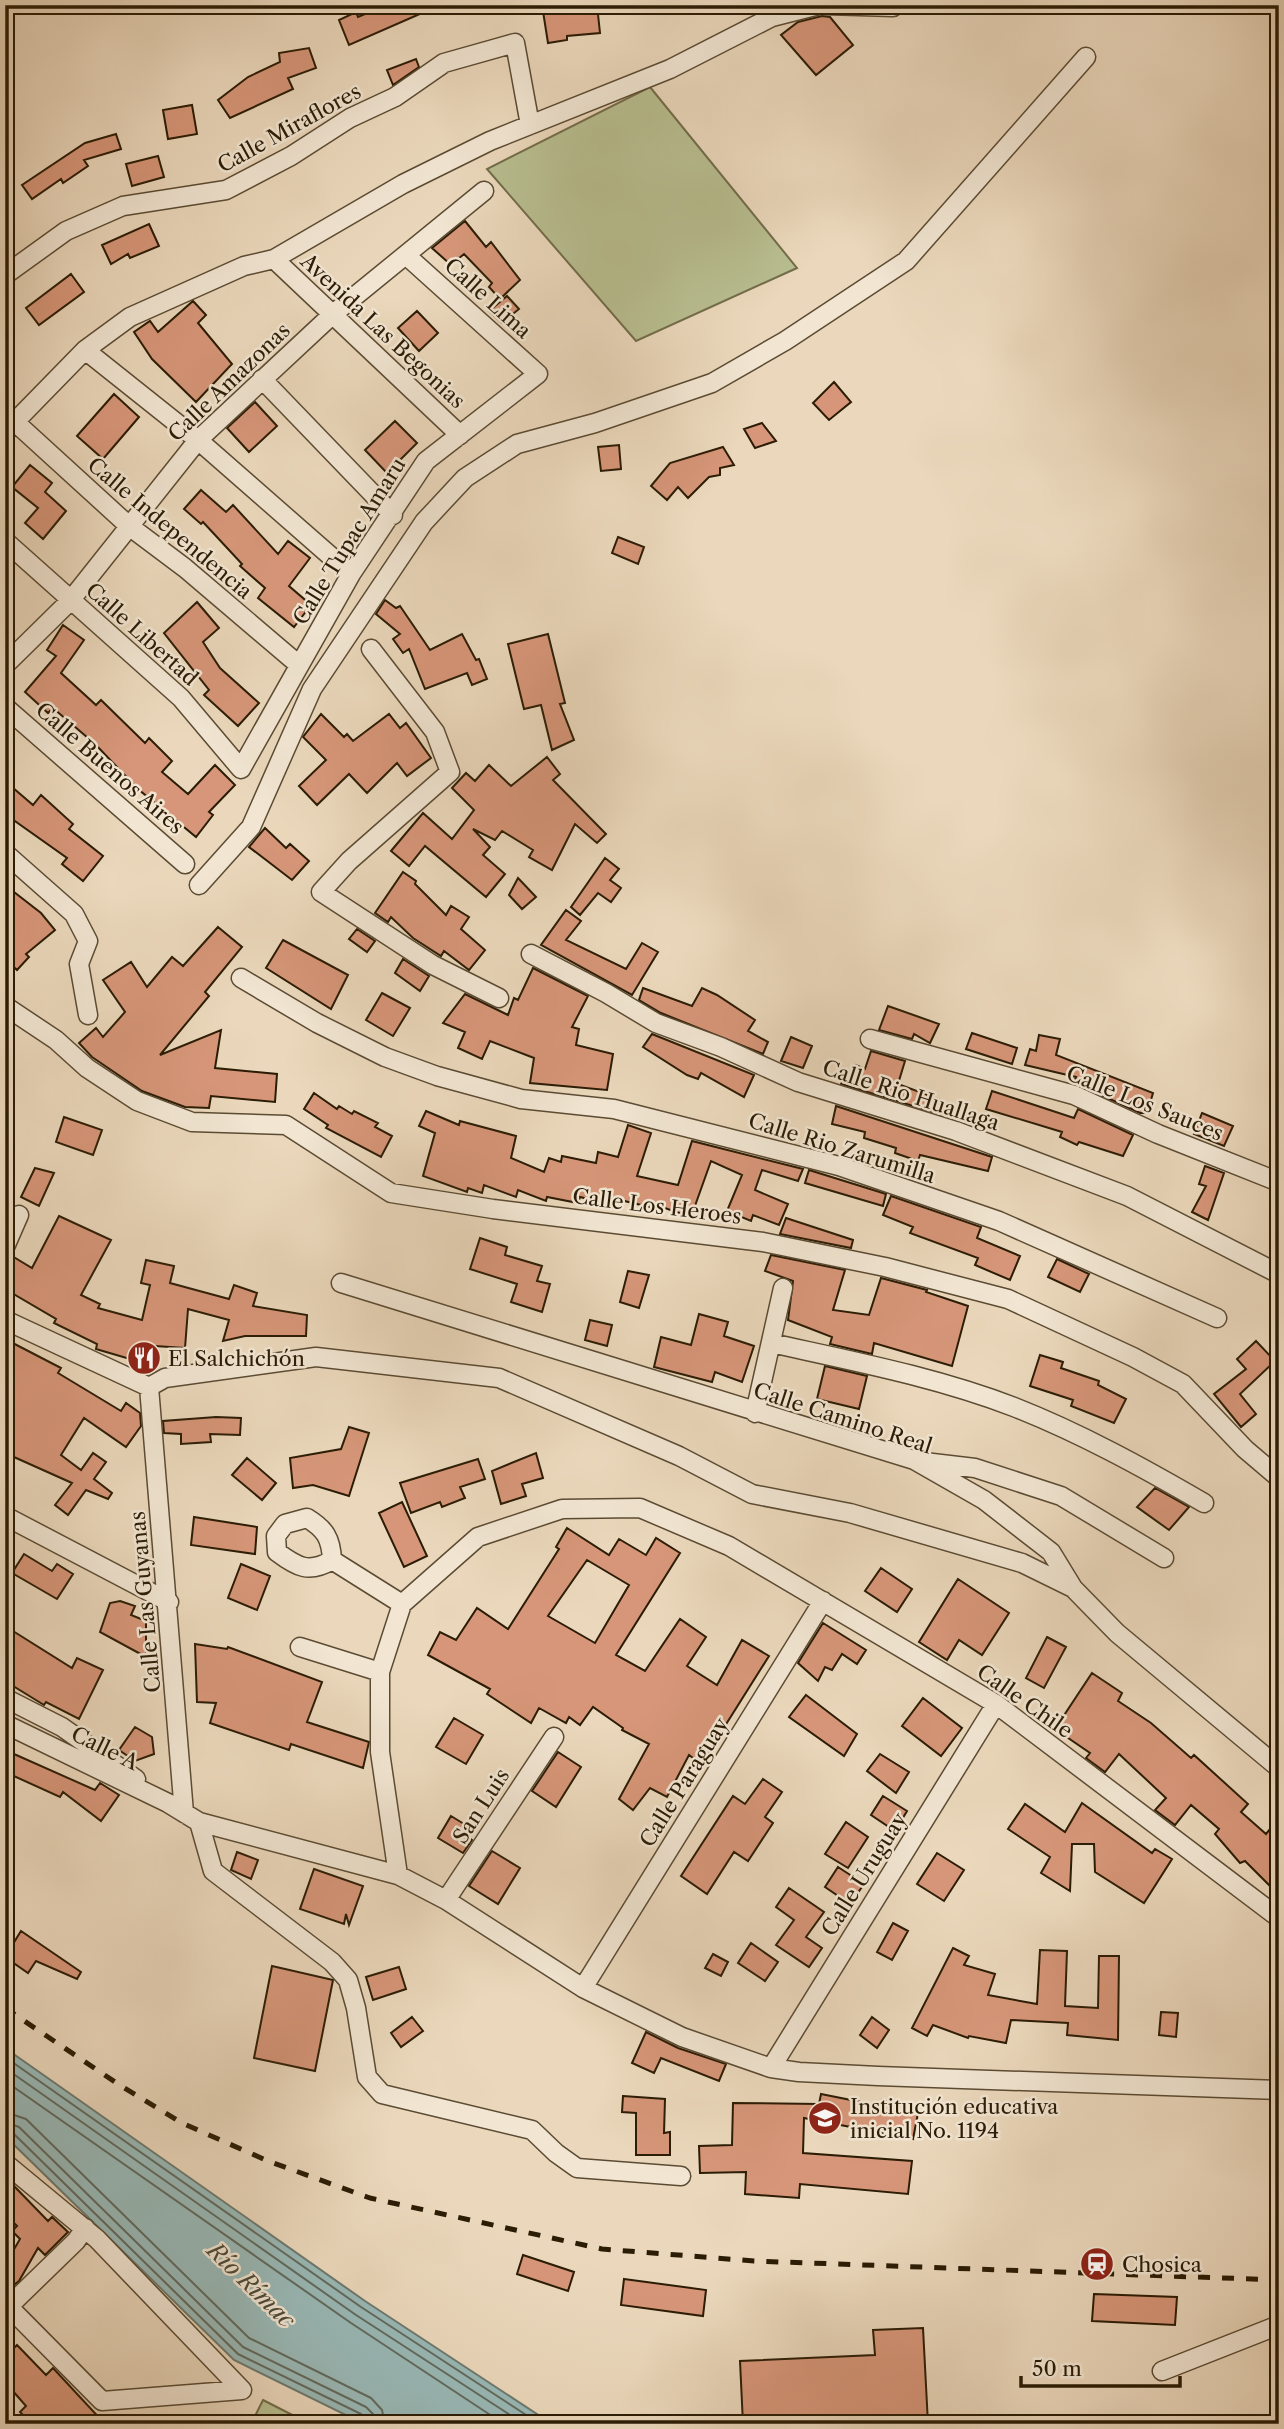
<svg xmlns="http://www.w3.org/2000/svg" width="1284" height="2429" viewBox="0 0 1284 2429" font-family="'Libre Caslon Text',serif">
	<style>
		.green { fill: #b8be90; stroke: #726d4a; stroke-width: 2 }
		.water { fill: #99b9b7; stroke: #6d7a70; stroke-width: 2 }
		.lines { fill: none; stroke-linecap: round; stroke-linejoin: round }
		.shore { stroke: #626a5e; stroke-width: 2 }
		.building { fill: #d79679; stroke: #2b1c05; stroke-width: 2; fill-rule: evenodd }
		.street-casing { stroke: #5b4b33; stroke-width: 21 }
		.street { stroke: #f2e6d3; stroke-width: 18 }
		.rail { stroke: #2b1c05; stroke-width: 5; stroke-dasharray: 12 12; stroke-linecap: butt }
		.labels { text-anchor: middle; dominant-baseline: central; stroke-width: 5; stroke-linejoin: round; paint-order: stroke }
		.street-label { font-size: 21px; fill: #2b1c05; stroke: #f2e6d3 }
		.poi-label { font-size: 21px; fill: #2b1c05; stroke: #f2e6d3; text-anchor: start }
		.water-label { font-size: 23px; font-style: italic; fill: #4c4b3a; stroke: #f2e6d3 }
	</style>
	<rect width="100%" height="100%" fill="#ebd8bc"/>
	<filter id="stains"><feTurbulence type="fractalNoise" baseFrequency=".00286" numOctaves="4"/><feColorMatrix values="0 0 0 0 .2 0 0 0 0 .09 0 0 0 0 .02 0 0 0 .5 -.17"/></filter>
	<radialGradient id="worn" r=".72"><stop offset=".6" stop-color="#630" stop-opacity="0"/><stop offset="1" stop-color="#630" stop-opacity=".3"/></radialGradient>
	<!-- green -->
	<path class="green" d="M650 87 797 268 636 341 487 169Z
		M263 2400 310 2424H251Z"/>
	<!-- water -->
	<path class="water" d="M5 2048 365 2301 552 2424H364L234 2360 5 2136Z"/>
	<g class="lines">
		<!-- shore -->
		<path class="shore" d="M5 2057 361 2307 540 2424
			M5 2068 356 2315 524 2424
			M5 2081 351 2323 504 2424
			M5 2112 26 2119 249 2338 371 2398 382 2410 385 2424
			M5 2122 19 2127 243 2347 366 2407 373 2414 374 2424
			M5 2131 13 2133 238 2354 361 2414 366 2424"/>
	</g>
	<!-- building -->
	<path class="building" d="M387 5 438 6 349 45 339 20 356 12 358 17Z
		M542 5H597L600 33 567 36V40L548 43Z
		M822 16 830 17 853 45 816 75 781 35 798 22Z
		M309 48 316 68 288 78 293 89 230 118 218 100 248 77 280 62 279 53Z
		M416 59 419 67 393 85 387 70Z
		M192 105 197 134 168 139 163 110Z
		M116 134 121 149 84 160 88 166 63 183 61 179 32 199 22 185 85 143Z
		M158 156 164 177 132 186 126 164Z
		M465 221 486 247 491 242 520 280 500 299 489 287 492 283 464 254 451 265 432 248Z
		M149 224 159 246 130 258 128 254 111 264 102 245Z
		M71 274 84 292 39 325 26 308Z
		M507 296 519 309 502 323 489 311Z
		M193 301 206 315 198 323 232 364 196 402 152 359 134 332 150 321 158 332Z
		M417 311 438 333 419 351 398 328Z
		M834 382 851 402 829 420 813 403Z
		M114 394 139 417 103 459 77 436Z
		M255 402 277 426 249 452 227 428Z
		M395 421 417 443 387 473 365 450Z
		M762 423 776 441 755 448 744 429Z
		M619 445 621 469 601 471 598 447Z
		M723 447 734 465 720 468V475L709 477 688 498 678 487 667 500 651 486 670 463Z
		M30 465 52 483 45 492 66 511 43 539 25 523 38 508 12 487Z
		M201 490 226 512 233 505 278 554 288 541 310 558 289 586 311 605 294 627 258 598 265 588 240 566 242 564 203 522 201 524 184 509Z
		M618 537 644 547 638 564 612 553Z
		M385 600 396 608 400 606 430 650 462 634 476 660 479 659 487 679 472 685 467 673 425 689 409 649 403 653 393 639 400 634 376 614Z
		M197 602 219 628 203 642 220 668 259 703 238 726 204 695 209 690 164 633Z
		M63 625 84 640 61 673 96 705 101 700 145 743 149 738 172 761 162 772 188 794 215 765 235 785 209 812 213 815 196 837 138 789 95 744 53 708 48 713 25 692 56 656 47 650Z
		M548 634 565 703 560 704 574 740 552 750 541 705 524 709 508 644Z
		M321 714 344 737 347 734 353 741 389 714 400 728 406 723 431 758 407 776 397 763 367 793 349 774 317 805 299 786 326 760 303 737Z
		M547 757 560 774 553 780 606 834 597 843 575 824 552 870 529 857 533 850 502 831 495 840 473 829 490 847 483 855 505 874 486 897 425 846 409 866 391 851 423 813 452 839 474 810 452 788 466 773 475 781 489 765 511 786Z
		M5 781 33 805 41 795 73 824 69 829 103 856 83 881 62 864 67 858 5 814Z
		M265 828 286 848 290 844 309 861 292 880 249 847Z
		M605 858 619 869 610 880 621 888 611 902 598 893 580 915 571 907Z
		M403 872 416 881 415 884 446 915 451 906 469 917 461 929 485 950 469 970 444 951 441 956 413 938 391 917 388 922 375 913Z
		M518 878 536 897 522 909 509 895Z
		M14 892 41 913 55 930 26 954 29 957 17 970 5 959V903Z
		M566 910 581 921 566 940 626 969 642 943 658 952 632 995 541 945Z
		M218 927 242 947 205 992 209 996 160 1055 221 1030 215 1068 277 1074 275 1102 211 1096 209 1108 185 1107 142 1091 92 1057 79 1043 96 1028 103 1037 125 1012 103 980 131 962 147 987 172 957 183 966Z
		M357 929 375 941 367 952 349 939Z
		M283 940 348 975 331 1009 266 968Z
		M403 959 429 976 420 991 395 973Z
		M533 968 588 996 572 1027 579 1029 576 1045 613 1054 607 1090 530 1083 534 1058 490 1041 482 1059 458 1048 465 1032 443 1023 465 994 508 1015 514 998 518 1000Z
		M643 988 692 1006 702 988 717 995 755 1020 748 1031 768 1042 763 1054 661 1013 639 1000Z
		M382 993 410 1008 393 1036 366 1020Z
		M888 1006 939 1024 930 1043 914 1034 912 1039 879 1030Z
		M972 1033 1017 1048 1012 1064 966 1049Z
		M652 1034 754 1075 744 1097 701 1073 698 1079 687 1075 643 1047Z
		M1039 1035 1060 1039 1056 1055 1153 1093 1147 1113H1140L1088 1089 1074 1082 1076 1077 1025 1065 1030 1049 1036 1051Z
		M791 1037 812 1046 803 1068 781 1061Z
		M871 1051 905 1061 898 1084 941 1100 936 1113 841 1084 844 1075 852 1078 856 1065 865 1069Z
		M992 1091 1074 1118 1078 1109 1133 1135 1123 1156 1079 1142 1077 1145 1060 1137 1062 1132 986 1109Z
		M314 1093 337 1109 339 1106 352 1114 354 1111 378 1123 375 1127 392 1136 381 1157 326 1128 328 1125 304 1109Z
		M836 1106 992 1157 988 1171 920 1155 918 1161 895 1153 896 1148 864 1138 865 1132 832 1124Z
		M426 1111 459 1125 460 1121 516 1136 511 1158 544 1172 549 1158 561 1162 562 1156 596 1163 598 1152 618 1157 628 1125 651 1133 637 1176 678 1185 692 1141 803 1169 798 1181 762 1170 755 1190 788 1204 779 1225 753 1215 751 1221 727 1211 742 1175 711 1161 691 1217 659 1206 658 1209 620 1200 617 1206 580 1197 578 1203 547 1197 546 1201 518 1190 516 1197 484 1185 482 1193 468 1188 467 1192 423 1176 435 1133 419 1126Z
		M1202 1113 1233 1126 1224 1146 1194 1134Z
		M64 1117 102 1130 93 1155 56 1142Z
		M1205 1166 1224 1173 1208 1220 1192 1212 1206 1186 1199 1184Z
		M35 1168 54 1173 39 1206 21 1197Z
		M809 1170 886 1194 883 1206 805 1183Z
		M891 1196 981 1227 977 1238 1020 1256 1010 1280 975 1265 978 1258 910 1233 913 1227 883 1215Z
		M59 1216 111 1240 81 1295 100 1304 98 1308 142 1320 150 1285 141 1283 146 1260 174 1266 170 1283 229 1299 234 1285 257 1293 253 1306 307 1315 306 1336H245L223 1341 229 1320 188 1309 185 1348 155 1346 132 1352 130 1359 96 1349 97 1344 54 1323 56 1319 5 1289V1258L12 1256 32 1268Z
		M786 1218 853 1240 851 1248 780 1234Z
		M480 1238 507 1247 505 1255 542 1266 537 1281 550 1284 542 1312 511 1302 517 1284 470 1269Z
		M771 1255 845 1270 833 1310 869 1315 881 1278 927 1290 926 1292 968 1306 952 1366 874 1343 872 1354 830 1344 832 1337 788 1320 793 1281 765 1271Z
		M1057 1259 1089 1274 1080 1292 1048 1277Z
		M628 1271 649 1275 639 1308 620 1302Z
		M699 1314 728 1322 724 1336 754 1346 742 1382 715 1372 712 1382 654 1367 661 1337 691 1345Z
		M590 1320 612 1325 607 1346 585 1340Z
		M5 1339 61 1368 58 1373 121 1411 126 1403 140 1413 141 1426 126 1447 84 1418 61 1455 81 1470 93 1453 106 1462 94 1479 112 1493 108 1499 86 1490 68 1515 55 1505 72 1483 5 1453Z
		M1256 1341 1275 1361 1240 1394 1256 1414 1241 1427 1214 1394 1246 1369 1237 1359Z
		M1040 1355 1063 1362 1061 1368 1099 1381 1098 1385 1126 1399 1114 1423 1071 1406 1073 1400 1030 1386Z
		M825 1366 867 1376 859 1409 817 1399Z
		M216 1417 241 1418 240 1435 210 1434 211 1442 181 1444V1434L164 1433 163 1421Z
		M349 1427 369 1433 349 1496 313 1485 293 1488 290 1458 341 1449Z
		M536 1453 543 1478 522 1484 526 1496 501 1504 492 1471Z
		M247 1458 276 1483 262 1500 232 1475Z
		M478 1459 485 1479 460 1487 465 1498 442 1507 440 1502 411 1513 400 1483Z
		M1155 1488 1189 1507 1169 1530 1137 1507Z
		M402 1502 427 1556 404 1567 379 1513Z
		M194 1517 257 1527 255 1554 191 1545Z
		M567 1528 609 1555 619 1539 646 1555 656 1538 680 1553 616 1655 645 1671 680 1619 706 1637 687 1666 717 1685 742 1640 769 1656 701 1764 689 1755 667 1797 650 1788 633 1810 619 1799 649 1744 622 1730 623 1728 593 1707 580 1725 569 1717 566 1723 539 1708 531 1723 487 1694 490 1689 428 1655 440 1632 456 1640 477 1608 508 1629 559 1549 556 1547ZM587 1560 629 1585 595 1643 548 1616Z
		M24 1554 52 1571 57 1564 73 1574 57 1599 12 1573Z
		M241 1564 270 1576 257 1610 228 1598Z
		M881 1568 912 1589 897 1612 865 1591Z
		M958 1579 1009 1613 982 1655 959 1640 947 1660 919 1642Z
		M120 1601 135 1606 131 1615 146 1621V1657L100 1632 110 1603Z
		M823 1623 866 1650 857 1664 842 1654 832 1670 825 1667 818 1681 798 1663Z
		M5 1626 72 1668 77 1658 103 1670 79 1719 46 1702 44 1705 5 1681Z
		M1047 1637 1066 1647 1044 1688 1026 1678Z
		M195 1644 227 1649 228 1647 322 1682 307 1722 369 1742 363 1768 291 1744 289 1750 210 1723 216 1703 197 1702Z
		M1092 1673 1122 1693 1118 1701 1151 1723 1191 1758 1194 1755 1248 1804 1241 1812 1266 1834 1279 1818V1895L1245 1861 1240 1863 1215 1834 1219 1829 1191 1805 1175 1825 1155 1810 1166 1798 1119 1754 1105 1772 1086 1758 1090 1753 1055 1729Z
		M806 1695 857 1734 844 1756 789 1717Z
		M923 1698 962 1728 941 1756 902 1726Z
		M454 1718 483 1735 466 1764 436 1747Z
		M135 1727 152 1737 154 1754 135 1761 119 1750Z
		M5 1750 95 1790 100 1783 119 1795 101 1821 63 1792 60 1797 5 1772Z
		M558 1752 581 1767 556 1807 532 1791Z
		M880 1754 909 1772 896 1793 867 1771Z
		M763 1779 782 1792 765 1817 773 1823 748 1861 734 1852 707 1894 681 1876 733 1796 745 1804Z
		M883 1796 907 1811 895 1831 871 1815Z
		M1082 1803 1152 1853 1155 1849 1172 1859 1144 1903 1095 1872 1094 1844H1072L1070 1891 1041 1873 1050 1857 1008 1829 1025 1804 1065 1832Z
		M451 1816 469 1827 465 1835 472 1840 463 1853 438 1838Z
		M846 1822 868 1837 848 1868 825 1854Z
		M492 1851 520 1868 498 1904 469 1886Z
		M237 1852 258 1860 251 1879 231 1870Z
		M937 1853 964 1870 944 1901 917 1884Z
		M838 1867 864 1884 850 1904 825 1887Z
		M314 1869 363 1886 349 1925 346 1914 344 1924 300 1909Z
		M789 1888 824 1912 806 1937 822 1948 809 1967 776 1945 794 1920 776 1907Z
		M893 1923 908 1931 892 1960 877 1952Z
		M21 1931 81 1972 77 1979 36 1961 28 1973 5 1957Z
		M751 1943 778 1962 765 1981 738 1963Z
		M953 1948 969 1956 964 1965 995 1974 988 1995 1037 2004 1040 1950 1067 1951 1065 2006 1098 2008 1099 1956H1119L1118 2040 1067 2035 1068 2023 1011 2020 1006 2043 969 2036 968 2038 933 2025 927 2036 912 2028Z
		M713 1954 728 1962 721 1976 705 1968Z
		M272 1966 333 1980 315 2071 254 2058Z
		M399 1967 406 1989 373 2000 366 1977Z
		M1161 2012 1178 2013 1176 2037 1159 2035Z
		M412 2017 423 2031 401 2047 391 2033Z
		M872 2017 889 2030 877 2048 860 2035Z
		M646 2032 678 2048 726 2064 719 2081 661 2058 654 2073 632 2063Z
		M821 2094 881 2106 882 2100 919 2108 913 2139 804 2118 803 2153 912 2161 908 2194 800 2184 799 2198 745 2194 746 2172 700 2173 699 2146 732 2145 733 2103 819 2104Z
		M623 2096 665 2099 664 2133 670 2132V2155H636V2113L622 2112Z
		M14 2186 48 2221 52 2217 68 2232 45 2255 38 2248 19 2281 5 2292V2265L20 2239 12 2231 17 2226 5 2214V2194Z
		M523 2255 574 2272 568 2291 517 2274Z
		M624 2279 706 2290 703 2316 621 2305Z
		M1094 2294 1177 2297 1175 2325 1092 2321Z
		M923 2328 928 2424H743L740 2361 875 2355 873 2330Z
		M17 2345 46 2375 53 2368 105 2424H32L20 2412 26 2406 5 2382V2357Z"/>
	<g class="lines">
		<!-- street casing -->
		<g class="street-casing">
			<path id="street" d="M825 5 893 7
				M274 259 460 435
				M5 275 66 231 123 206 226 190 291 156 350 118 395 97 444 63 515 43 530 125
				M85 350 198 440 351 574
				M262 379 393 515
				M15 422 129 526 185 568 299 665
				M5 432 85 350 130 317 244 266 274 259 403 184 490 141 670 69 772 17 819 5
				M5 541 181 698 241 769 351 574 426 461 538 374 408 257
				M371 649 435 732 450 772 349 861 321 892 433 965 499 998
				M5 665 70 601 198 440 333 314 484 191
				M5 707 185 864
				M5 853 74 914 88 941 79 964 88 1015
				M199 885 251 827 312 689 424 522 465 478 517 444 595 423 712 383 785 341 906 261 1086 57
				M531 954 606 993 656 1023 721 1047 798 1082 956 1131 1127 1196 1279 1274
				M241 978 317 1023 385 1057 437 1076 521 1099 614 1109 839 1166 999 1221 1217 1318
				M5 1006 56 1040 87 1068 137 1101 192 1122 286 1125 391 1193 493 1209 763 1242 885 1267 1008 1299 1133 1357 1183 1384 1245 1449 1279 1478
				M870 1039 1074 1095 1158 1134 1279 1182
				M5 1247 19 1215
				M341 1283 914 1460 984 1500 1051 1552 1073 1588 1117 1633 1279 1768
				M5 1320 149 1387
				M771 1343C852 1361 936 1377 1014 1407 1080 1433 1142 1467 1204 1503
				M149 1387 165 1378 316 1357 499 1378 679 1456 752 1494 850 1513 1022 1563 1073 1588
				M149 1387 184 1813
				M755 1413 783 1288
				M924 1462 975 1468 1061 1496 1164 1558
				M5 1516 169 1602
				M332 1560C309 1574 297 1567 277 1552L276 1536 285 1524 307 1518C325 1529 331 1538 332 1560L402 1604
				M300 1647 380 1672
				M5 1698 62 1727 136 1779
				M5 1724 168 1803 199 1822 398 1875 446 1900 583 1988 682 2037 771 2068 799 2072 878 2076 1279 2090
				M199 1822 213 1871 332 1962 348 1980 356 2008 367 2077 382 2094 532 2130 556 2153 577 2168 681 2176
				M398 1875 380 1752V1672L402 1604 478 1537 562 1509 640 1508 729 1546 996 1704 1279 1918
				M446 1900 554 1737
				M583 1988 823 1601
				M771 2068 996 1704
				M5 2163 97 2239 242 2390
				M5 2303 102 2401 242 2390
				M5 2310 76 2241 85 2228
				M1162 2371 1279 2325"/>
		</g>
		<!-- street -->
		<use href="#street" class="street"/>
		<!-- rail -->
		<path class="rail" d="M5 2008 118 2084 182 2123 268 2161 370 2198 602 2249 754 2261 1279 2280"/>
	</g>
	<!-- icons -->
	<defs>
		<g id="restaurant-disc" transform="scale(1.75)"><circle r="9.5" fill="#8f2418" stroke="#f2e6d3"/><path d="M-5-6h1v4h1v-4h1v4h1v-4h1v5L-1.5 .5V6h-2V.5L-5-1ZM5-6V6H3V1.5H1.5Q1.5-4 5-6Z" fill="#fff"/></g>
		<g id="school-disc" transform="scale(1.75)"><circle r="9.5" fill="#8f2418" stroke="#f2e6d3"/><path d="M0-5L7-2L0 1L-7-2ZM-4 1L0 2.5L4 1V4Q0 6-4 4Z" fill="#fff"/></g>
		<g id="station-disc" transform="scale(1.75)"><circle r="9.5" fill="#8f2418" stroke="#f2e6d3"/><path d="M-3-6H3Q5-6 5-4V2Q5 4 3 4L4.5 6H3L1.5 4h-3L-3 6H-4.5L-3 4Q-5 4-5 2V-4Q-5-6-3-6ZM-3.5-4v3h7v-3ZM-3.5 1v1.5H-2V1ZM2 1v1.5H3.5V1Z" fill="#fff"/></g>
	</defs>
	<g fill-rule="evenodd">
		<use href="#restaurant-disc" x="144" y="1358"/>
		<use href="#school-disc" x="825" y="2118"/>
		<use href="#station-disc" x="1097" y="2264"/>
	</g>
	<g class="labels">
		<!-- street labels -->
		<g class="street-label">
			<text transform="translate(289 128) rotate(-29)">Calle Miraflores</text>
			<text transform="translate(488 298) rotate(42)">Calle Lima</text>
			<text transform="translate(383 331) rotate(43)">Avenida Las Begonias</text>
			<text transform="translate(229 382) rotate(-44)">Calle Amazonas</text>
			<text transform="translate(170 528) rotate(40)">Calle Independencia</text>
			<text transform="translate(349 541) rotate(-58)">Calle Tupac Amaru</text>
			<text transform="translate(142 634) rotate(42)">Calle Libertad</text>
			<text transform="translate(110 768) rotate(41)">Calle Buenos Aires</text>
			<text transform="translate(911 1095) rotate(18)">Calle Rio Huallaga</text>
			<text transform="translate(1145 1103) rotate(22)">Calle Los Sauces</text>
			<text transform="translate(842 1148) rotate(17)">Calle Rio Zarumilla</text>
			<text transform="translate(657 1206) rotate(7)">Calle Los Heroes</text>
			<text transform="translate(843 1418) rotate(18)">Calle Camino Real</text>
			<text transform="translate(145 1602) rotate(-95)">Calle Las Guyanas</text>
			<text transform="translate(1025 1701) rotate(35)">Calle Chile</text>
			<text transform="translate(105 1748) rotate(26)">Calle A</text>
			<text transform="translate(684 1782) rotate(-58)">Calle Paraguay</text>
			<text transform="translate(481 1806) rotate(-57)">San Luis</text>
			<text transform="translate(864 1874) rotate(-58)">Calle Uruguay</text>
		</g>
		<!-- poi labels -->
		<g class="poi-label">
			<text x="168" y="1358">El Salchichón</text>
			<text x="850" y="2106">Institución educativa<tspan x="850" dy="24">inicial No. 1194</tspan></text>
			<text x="1122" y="2264">Chosica</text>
		</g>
		<!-- water labels -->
		<g class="water-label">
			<text transform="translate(251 2285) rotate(44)">Río Rímac</text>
		</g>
	</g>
	<!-- margin -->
	<rect width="1284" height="2429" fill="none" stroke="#ebd8bc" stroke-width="28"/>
	<rect x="7" y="7" width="1270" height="2415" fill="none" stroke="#2b1c05" stroke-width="3.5"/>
	<rect x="14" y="14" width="1256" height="2401" fill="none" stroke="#2b1c05" stroke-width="2"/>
	<!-- scale -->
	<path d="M1021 2376v10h159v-10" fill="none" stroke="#2b1c05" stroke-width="3.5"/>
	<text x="1032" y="2376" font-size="21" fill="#2b1c05" stroke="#f2e6d3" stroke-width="5" paint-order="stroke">50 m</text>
	<rect width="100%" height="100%" filter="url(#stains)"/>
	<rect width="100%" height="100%" fill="url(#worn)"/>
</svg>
